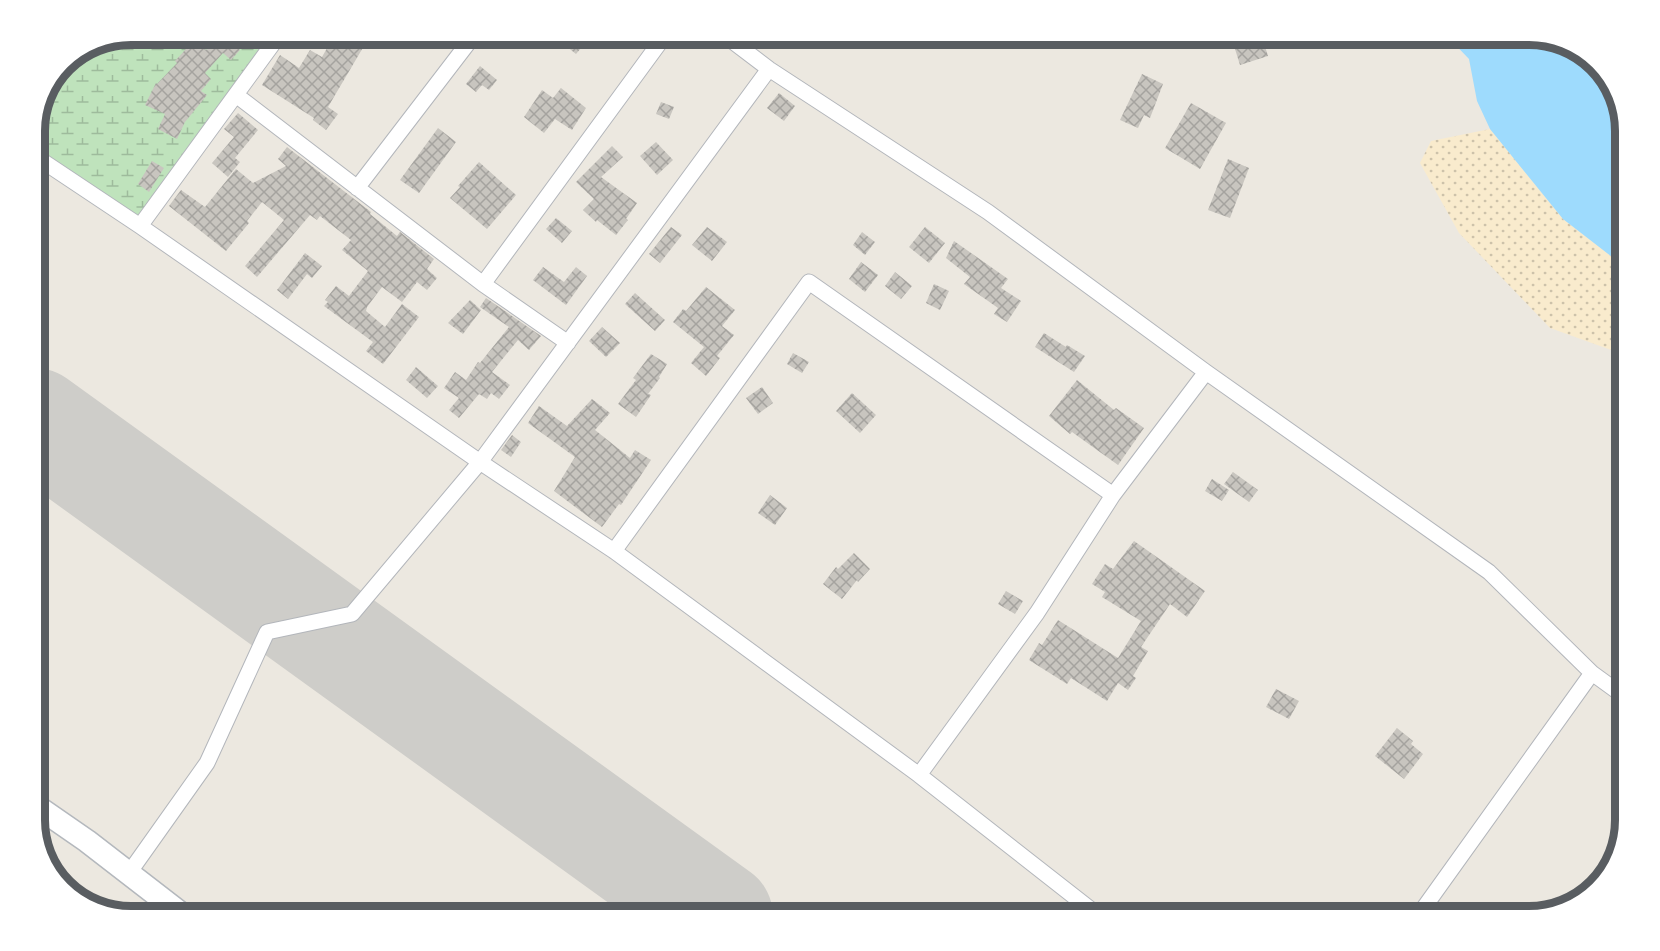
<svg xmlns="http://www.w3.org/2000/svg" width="1660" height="951" viewBox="0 0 1660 951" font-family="'Titillium Web',sans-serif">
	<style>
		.wetland { fill: url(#wetland-marsh) }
		.sand { fill: url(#sand-dots) }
		.water { fill: #9edbfd }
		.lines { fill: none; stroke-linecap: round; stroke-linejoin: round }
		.runway { stroke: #cecdc9; stroke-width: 108 }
		.building { fill: url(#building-cross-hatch) }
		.street-casing { stroke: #b3b6bb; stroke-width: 17 }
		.secondary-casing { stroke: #b4b8bd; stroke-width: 25 }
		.street { stroke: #fff; stroke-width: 15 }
		.secondary { stroke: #fff; stroke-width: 22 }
		.rim { fill: none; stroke: #595d61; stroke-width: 8 }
	</style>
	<defs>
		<pattern id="wetland-marsh" width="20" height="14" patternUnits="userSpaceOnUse" patternTransform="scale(1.5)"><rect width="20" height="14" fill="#bfe3bc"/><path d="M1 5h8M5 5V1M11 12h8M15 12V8" fill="none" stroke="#9ebb9c"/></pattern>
		<pattern id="sand-dots" width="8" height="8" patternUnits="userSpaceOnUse" patternTransform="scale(1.5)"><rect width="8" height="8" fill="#f9ebcd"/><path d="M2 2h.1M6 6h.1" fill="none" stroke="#cdc2aa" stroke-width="1.8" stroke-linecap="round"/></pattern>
		<pattern id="building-cross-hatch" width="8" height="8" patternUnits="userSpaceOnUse" patternTransform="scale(1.5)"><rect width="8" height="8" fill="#c8c5bf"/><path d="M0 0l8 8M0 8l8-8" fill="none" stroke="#a5a39f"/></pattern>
	</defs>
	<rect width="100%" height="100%" fill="#ece8e0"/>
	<!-- wetland -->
	<path class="wetland" d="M131 35H272L138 220 35 156V125L63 63Z"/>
	<!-- sand -->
	<path class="sand" d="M1490 129 1563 219 1625 267V408L1623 407 1614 351 1550 328 1459 233 1420 163 1431 141Z"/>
	<!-- water -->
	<path class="water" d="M1446 35H1529L1577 47 1609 78 1625 125V267L1563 219 1490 129 1477 101 1469 59Z"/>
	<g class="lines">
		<!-- runway -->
		<path class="runway" d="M35 422 719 916"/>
	</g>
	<!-- building -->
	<path class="building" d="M220 34H223L240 50 231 60 223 53 205 73 211 79 201 91 207 95 185 122 177 139 158 129 165 114 145 105 156 83 157 84 177 63 175 61 195 39 206 50Z
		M335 34H371L328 107 338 114 326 130 313 120 314 118 262 85 280 55 299 68 310 50 322 57Z
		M577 34H580L587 41 576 54 566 46Z
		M1263 40 1268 56 1240 65 1235 49Z
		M480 66 497 80 489 90 482 85 476 92 466 84Z
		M1142 74 1163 84 1150 118 1144 115 1138 128 1120 120Z
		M561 88 586 108 572 130 555 119 544 133 524 117 542 90 553 98Z
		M779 93 795 106 784 121 767 108Z
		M661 102 674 107 669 119 656 114Z
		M1191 103 1226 123 1200 169 1165 148Z
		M238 113 258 130 235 158 240 162 228 177 212 163 234 137 224 129Z
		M438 128 456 142 419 193 400 180Z
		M656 142 673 160 657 175 640 156Z
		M612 146 623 157 601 177 637 203 626 219 628 220 616 235 597 220 596 222 583 210 594 199 576 182Z
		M287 147 371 212 370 214 397 236 400 232 434 259 427 269 437 278 427 290 417 282 402 302 382 287 367 307 366 311 385 327 402 304 419 317 383 364 366 351 373 342 324 306 328 302 325 300 336 286 349 296 368 271 342 250 351 240 320 216 317 220 310 215 257 277 245 266 284 220 262 202 247 221 249 223 226 251 169 206 181 190 205 207 236 169 253 183 286 166 278 159Z
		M1228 159 1249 168 1230 218 1208 210Z
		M152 161 164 168 149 192 138 184Z
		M479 162 516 195 487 229 450 198 460 187 458 186Z
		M556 218 572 231 562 243 546 229Z
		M671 227 682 235 660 263 649 254Z
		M707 227 727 242 712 261 692 245Z
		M925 227 945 243 929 263 909 247Z
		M862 232 875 242 865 255 853 245Z
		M954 241 1008 279 1001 288 1021 301 1007 322 994 314 998 308 964 284 970 277 946 258Z
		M305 253 322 266 312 278 307 274 288 299 277 290Z
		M861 262 878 275 865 292 849 279Z
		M543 267 564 282 576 267 587 276 566 305 533 280Z
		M895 272 912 286 901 299 885 286Z
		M934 284 949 291 940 310 926 303Z
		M706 287 735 310 722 326 734 335 717 356 720 358 706 376 691 363 704 347 673 322 683 309 686 311Z
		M635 293 665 320 655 331 625 304Z
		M486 298 541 336 529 350 518 340 492 372 510 385 499 399 491 393 487 399 479 394 459 418 449 410 459 398 444 388 455 372 466 380 478 362 480 363 509 327 480 307Z
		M470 300 481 310 463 334 448 323Z
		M602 327 620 343 606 357 589 341Z
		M1044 333 1066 347 1067 345 1085 356 1074 372 1035 347Z
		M793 353 809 362 802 373 787 364Z
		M651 354 667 364 659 377 660 378 648 394 651 395 636 417 618 404 636 380 633 378Z
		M416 367 438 386 427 398 406 380Z
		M1077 380 1114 410 1116 408 1144 428 1118 465 1072 432 1070 434 1049 416Z
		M762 387 773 403 758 414 746 398Z
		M852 393 876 415 860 433 836 411Z
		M592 399 610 413 595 430 630 458 635 450 651 460 621 505 619 504 602 527 554 491 575 457 528 423 539 406 567 426Z
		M512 435 521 442 511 457 501 450Z
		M1233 472 1258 490 1249 502 1224 484Z
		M1212 479 1229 490 1222 501 1205 491Z
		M770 495 787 508 775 525 758 513Z
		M1134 541 1205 591 1187 617 1170 604 1141 647 1148 651 1133 676 1136 678 1128 690 1118 683 1107 701 1071 678 1067 684 1029 660 1039 643 1042 645 1058 620 1118 658 1141 621 1102 597 1105 592 1092 584 1105 564 1113 569Z
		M854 553 870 569 858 582 857 580 842 599 823 584 836 567 838 569Z
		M1006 591 1023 601 1015 614 998 604Z
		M1276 689 1299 701 1289 719 1266 707Z
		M1397 728 1413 741 1411 744 1423 754 1404 779 1375 756Z"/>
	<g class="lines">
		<!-- street casing -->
		<g class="street-casing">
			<path id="street" d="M723 34 769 69 988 212 1206 372 1489 572 1592 673 1625 697
				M236 95 483 284 568 343
				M35 156 140 226 480 462 614 551 919 775 1037 613 1113 495 1206 372
				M357 188 475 34
				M140 226 280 34
				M483 284 666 34
				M614 551 809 282 1113 495
				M919 775 1099 916
				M129 873 207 763 267 632 352 614 480 462 769 69
				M136 916 172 908
				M1418 916 1592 673"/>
		</g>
		<!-- secondary casing -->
		<g class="secondary-casing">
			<path id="secondary" d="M35 805 87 841 184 916"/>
		</g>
		<!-- street -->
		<use href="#street" class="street"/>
		<!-- secondary -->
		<use href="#secondary" class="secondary"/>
	</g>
	<!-- crop -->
	<path d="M0 0H1660V951H0ZM131 45H1529A86 86 0 0 1 1615 131V820A86 86 0 0 1 1529 906H131A86 86 0 0 1 45 820V131A86 86 0 0 1 131 45Z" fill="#fff" fill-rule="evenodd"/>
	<path class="rim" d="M131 45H1529A86 86 0 0 1 1615 131V820A86 86 0 0 1 1529 906H131A86 86 0 0 1 45 820V131A86 86 0 0 1 131 45Z"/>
</svg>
